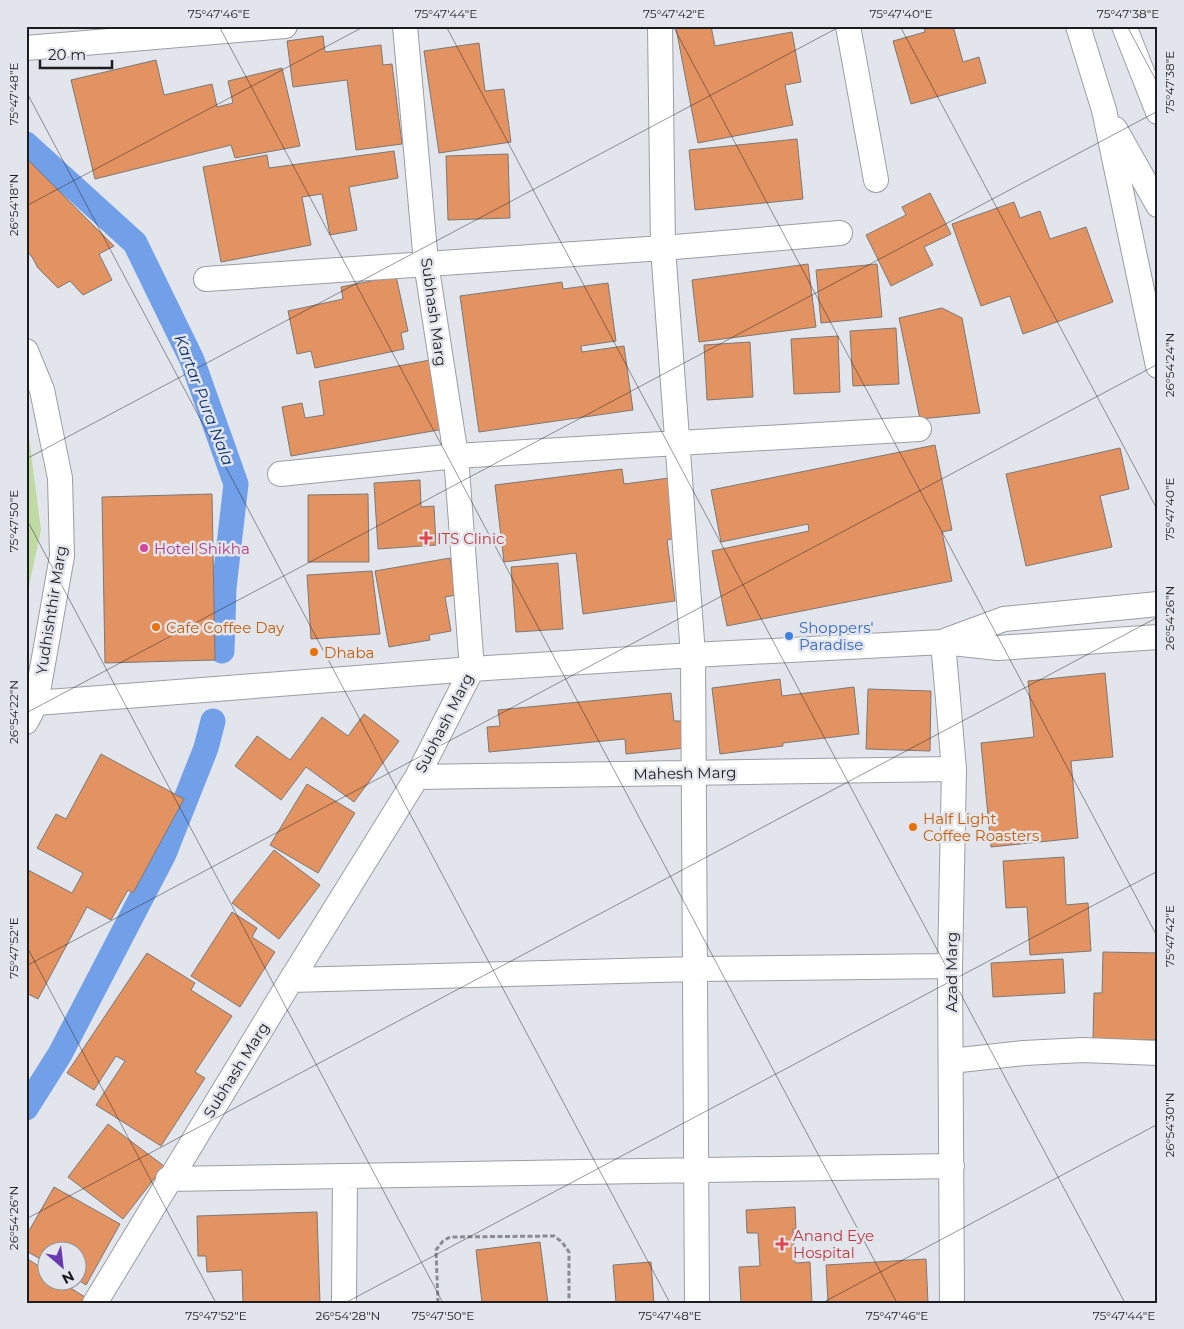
<svg xmlns="http://www.w3.org/2000/svg" width="1184" height="1329" viewBox="0 0 1184 1329" font-family="Montserrat,sans-serif">
	<style>
		.green { fill: #bfdba3 }
		.lines { fill: none; stroke-linecap: round; stroke-linejoin: round }
		.canal { stroke: #72a0e8; stroke-width: 25 }
		.building { fill: #e39261; stroke: #7d7874 }
		.minor-casing { stroke: #9b9da3; stroke-width: 26 }
		.path { stroke: #8b8c91; stroke-width: 3; stroke-dasharray: 5 2.5; stroke-linecap: butt }
		.minor { stroke: #fff; stroke-width: 24 }
		.ticks { fill: none; stroke: #1d1d20; stroke-width: 1; stroke-opacity: 0.45 }
		.health-dot { fill: #e0444e; stroke: #e3e5ec; stroke-width: 2 }
		.hotel-dot { fill: #d1479c; stroke: #e3e5ec; stroke-width: 2 }
		.food-dot { fill: #e8710a; stroke: #e3e5ec; stroke-width: 2 }
		.shop-dot { fill: #3f7fe0; stroke: #e3e5ec; stroke-width: 2 }
		.labels { text-anchor: middle; dominant-baseline: central; stroke-width: 5; stroke-linejoin: round; paint-order: stroke }
		.street-label { font-size: 15px; fill: #1d1d20; stroke: #e3e5ec }
		.health-label { font-size: 15px; fill: #be3a42; stroke: #e3e5ec; text-anchor: start }
		.hotel-label { font-size: 15px; fill: #b23c85; stroke: #e3e5ec; text-anchor: start }
		.food-label { font-size: 15px; fill: #c56008; stroke: #e3e5ec; text-anchor: start }
		.shop-label { font-size: 15px; fill: #366cbe; stroke: #e3e5ec; text-anchor: start }
		.water-label { font-size: 16px; font-style: italic; fill: #052f6e; stroke: #e3e5ec }
		.neatline { fill: none; stroke: #1d1d20; stroke-width: 2 }
		.ticks-label { font-size: 12px; text-anchor: middle; fill: #1d1d20 }
	</style>
	<rect width="100%" height="100%" fill="#e3e5ec"/>
	<!-- green -->
	<path class="green" d="M26 414 41 530 26 600Z"/>
	<g class="lines">
		<!-- canal -->
		<path class="canal" d="M26 144 135 243 192 360 236 484 224 588 222 651
			M26 1108 60 1054 164 854 206 748 213 721"/>
	</g>
	<!-- building -->
	<path class="building" d="M684 26H711L715 46 792 32 801 82 785 85 793 125 698 143 676 28Z
		M924 26H953L963 62 979 57 986 83 911 104 893 41 925 32Z
		M323 36 325 52 381 45 383 65 392 64 402 144 356 150 347 80 293 87 287 41Z
		M479 43 485 91 504 89 511 142 439 153 424 51Z
		M156 60 164 95 212 84 217 107 233 103 228 81 282 68 300 146 235 158 231 145 95 179 71 80Z
		M797 139 803 199 695 210 689 150Z
		M394 151 398 178 349 187 357 230 330 235 322 194 302 197 311 245 221 262 203 167 267 155 269 168Z
		M508 154 510 218 448 220 446 156Z
		M26 158 114 246 99 254 112 280 83 295 70 281 58 288 38 268 32 257 26 250Z
		M930 193 951 234 924 247 933 265 891 286 866 235 906 215 902 207Z
		M1014 202 1020 218 1040 211 1050 239 1086 227 1113 302 1023 334 1010 296 981 306 952 224Z
		M808 264 816 327 699 342 692 280Z
		M877 264 882 317 821 323 816 270Z
		M396 276 408 331 401 333 404 349 315 368 311 351 297 354 288 311 343 299 341 287Z
		M562 282 563 289 608 283 616 341 581 346 582 352 624 346 633 410 479 432 460 296Z
		M942 308 962 318 980 413 920 419 899 318Z
		M896 328 899 384 853 386 850 331Z
		M838 336 840 392 794 394 791 339Z
		M750 342 753 397 707 400 704 345Z
		M435 359 444 429 291 456 282 407 302 403 305 418 324 415 319 381Z
		M935 445 952 530 942 532 952 581 727 626 712 551 809 531 808 524 721 542 711 490Z
		M1120 448 1129 489 1100 496 1112 547 1026 566 1006 474Z
		M622 469 624 484 669 478 677 538 667 540 675 601 583 614 576 553 504 562 495 485Z
		M420 480 421 507 434 506 436 545 378 549 374 483Z
		M212 494 215 660 105 663 102 497Z
		M368 494 369 562H308V495Z
		M450 558 456 595 445 597 451 631 429 635 430 640 389 647 375 571Z
		M558 563 563 629 516 632 511 567Z
		M372 571 380 634 311 639 307 575Z
		M1105 673 1113 757 1071 761 1078 838 991 847 981 743 1034 737 1028 681Z
		M780 679 782 696 854 687 859 734 783 743V746L720 754 712 688Z
		M868 689 931 691 930 751 866 749Z
		M671 693 674 721H682L685 748 626 754 625 739 489 752 487 727 500 726 498 710Z
		M364 714 399 741 354 802 306 767 281 800 235 766 257 736 290 760 322 717 348 736Z
		M101 754 184 799 133 893 128 890 111 920 87 907 38 999 26 993V869L72 893 83 873 37 848 56 814 66 819Z
		M307 784 355 813 318 873 270 845Z
		M274 850 320 885 279 939 232 903Z
		M1064 857 1066 905 1088 903 1091 951 1030 955 1027 907 1006 908 1003 861Z
		M232 912 257 928 252 937 275 952 240 1007 191 976Z
		M1103 952 1158 953V1040L1093 1039 1094 993H1102Z
		M147 953 195 983 191 990 232 1016 195 1072 205 1078 161 1146 96 1105 125 1061 116 1056 94 1090 67 1073Z
		M1063 959 1065 993 993 997 991 963Z
		M108 1124 164 1166 123 1219 68 1177Z
		M54 1187 120 1224 86 1285 78 1280V1252H48V1263L26 1251V1236Z
		M795 1207 796 1229H793L795 1263 810 1262 812 1303H741L739 1267 760 1266 758 1233H747L746 1210Z
		M317 1212 320 1303H243L242 1270 207 1272 206 1256H198L197 1216Z
		M540 1242 548 1303H482L476 1250Z
		M26 1258 48 1272V1282H61L85 1297 81 1303H26Z
		M926 1259 928 1303H828L826 1265Z
		M651 1262 654 1303H616L613 1265Z"/>
	<g class="lines">
		<!-- minor casing -->
		<g class="minor-casing">
			<path id="minor" d="M660 26 663 248 693 655 697 1303
				M848 26 876 180
				M1078 26 1104 110 1158 366
				M1124 26 1158 112
				M26 48 285 26
				M1115 129 1158 205
				M206 279 663 248 840 233
				M26 351 42 390 60 478 62 556 36 703 26 722
				M280 474 456 456 919 429
				M947 640 1004 619 1158 604
				M943 642 954 769 950 966 952 1303
				M26 702 36 703 472 669 693 655 943 642 998 648 1158 637
				M417 777 954 769
				M291 980 695 969 950 966
				M951 1061 1024 1053 1083 1050 1158 1053
				M168 1179 952 1166
				M95 1303 291 980 417 777 472 669 456 456 426 263 405 26
				M344 1303 345 1177"/>
		</g>
		<!-- path -->
		<path class="path" d="M438 1303 436 1250 443 1241 450 1237 554 1236 562 1242 569 1252V1303"/>
		<!-- minor -->
		<use href="#minor" class="minor"/>
	</g>
	<!-- ticks -->
	<path class="ticks" d="M219 26 897 1303M446 26 1125 1303M673 26 1158 938M900 26 1158 511M1127 26 1158 84M26 91 670 1303M26 206 365 26M26 459 841 26M26 518 443 1303M26 713 1158 111M26 945 216 1303M26 966 1158 364M26 1219 1158 617M345 1303 1158 871M822 1303 1158 1124"/>
	<!-- markers -->
	<g class="health-dot">
		<path d="M423.5 530.5h5v5h5v5h-5v5h-5v-5h-5v-5h5z"/>
		<path d="M779.5 1236.5h5v5h5v5h-5v5h-5v-5h-5v-5h5z"/>
	</g>
	<circle class="hotel-dot" cx="144" cy="548" r="5"/>
	<g class="food-dot">
		<circle cx="156" cy="627" r="5"/>
		<circle cx="314" cy="652" r="5"/>
		<circle cx="913" cy="827" r="5"/>
	</g>
	<circle class="shop-dot" cx="789" cy="636" r="5"/>
	<g class="labels">
		<!-- street labels -->
		<g class="street-label">
			<text transform="translate(434 312) rotate(82)">Subhash Marg</text>
			<text transform="translate(51 610) rotate(-81)">Yudhishthir Marg</text>
			<text transform="translate(444 723) rotate(-63)">Subhash Marg</text>
			<text transform="translate(685 773) rotate(-1)">Mahesh Marg</text>
			<text transform="translate(951 972) rotate(-90)">Azad Marg</text>
			<text transform="translate(236 1070) rotate(-58)">Subhash Marg</text>
		</g>
		<!-- health labels -->
		<g class="health-label">
			<text x="437" y="538">ITS Clinic</text>
			<text x="793" y="1235">Anand Eye<tspan x="793" dy="17">Hospital</tspan></text>
		</g>
		<!-- hotel labels -->
		<g class="hotel-label">
			<text x="154" y="548">Hotel Shikha</text>
		</g>
		<!-- food labels -->
		<g class="food-label">
			<text x="166" y="627">Cafe Coffee Day</text>
			<text x="324" y="652">Dhaba</text>
			<text x="923" y="818">Half Light<tspan x="923" dy="17">Coffee Roasters</tspan></text>
		</g>
		<!-- shop labels -->
		<g class="shop-label">
			<text x="799" y="627">Shoppers'<tspan x="799" dy="17">Paradise</tspan></text>
		</g>
		<!-- water labels -->
		<g class="water-label">
			<text transform="translate(204 400) rotate(69)">Kartar Pura Nala</text>
		</g>
	</g>
	<!-- border -->
	<rect width="1184" height="1329" fill="none" stroke="#e3e5ec" stroke-width="55"/>
	<!-- north arrow -->
	<g transform="translate(62 1266) rotate(152)"><circle r="24" fill="#e3e5ec" stroke="#94959a"/>
	<path d="M0-4L9 19L0 12L-9 19Z" fill="#6a39b1"/>
	<text y="-8" font-size="14" font-weight="bold" text-anchor="middle" fill="#1d1d20">N</text>
	</g>
	<!-- scale -->
	<path d="M40 60v8h72v-8" fill="none" stroke="#1d1d20" stroke-width="2.5"/>
	<text x="48" y="60" font-size="15" fill="#1d1d20" stroke="#e3e5ec" stroke-width="4" paint-order="stroke">20 m</text>
	<rect x="28" y="28" width="1128" height="1274" class="neatline"/>
	<g class="ticks-label">
		<text x="219" y="18">75°47'46"E</text>
		<text x="446" y="18">75°47'44"E</text>
		<text x="674" y="18">75°47'42"E</text>
		<text x="901" y="18">75°47'40"E</text>
		<text x="1128" y="18">75°47'38"E</text>
		<text transform="translate(1170 82) rotate(-90)" y="4">75°47'38"E</text>
		<text transform="translate(14 94) rotate(-90)" y="4">75°47'48"E</text>
		<text transform="translate(14 205) rotate(-90)" y="4">26°54'18"N</text>
		<text transform="translate(1170 365) rotate(-90)" y="4">26°54'24"N</text>
		<text transform="translate(1170 509) rotate(-90)" y="4">75°47'40"E</text>
		<text transform="translate(14 521) rotate(-90)" y="4">75°47'50"E</text>
		<text transform="translate(1170 618) rotate(-90)" y="4">26°54'26"N</text>
		<text transform="translate(14 712) rotate(-90)" y="4">26°54'22"N</text>
		<text transform="translate(1170 936) rotate(-90)" y="4">75°47'42"E</text>
		<text transform="translate(14 948) rotate(-90)" y="4">75°47'52"E</text>
		<text transform="translate(1170 1125) rotate(-90)" y="4">26°54'30"N</text>
		<text transform="translate(14 1218) rotate(-90)" y="4">26°54'26"N</text>
		<text x="216" y="1320">75°47'52"E</text>
		<text x="348" y="1320">26°54'28"N</text>
		<text x="443" y="1320">75°47'50"E</text>
		<text x="670" y="1320">75°47'48"E</text>
		<text x="897" y="1320">75°47'46"E</text>
		<text x="1124" y="1320">75°47'44"E</text>
	</g>
</svg>
